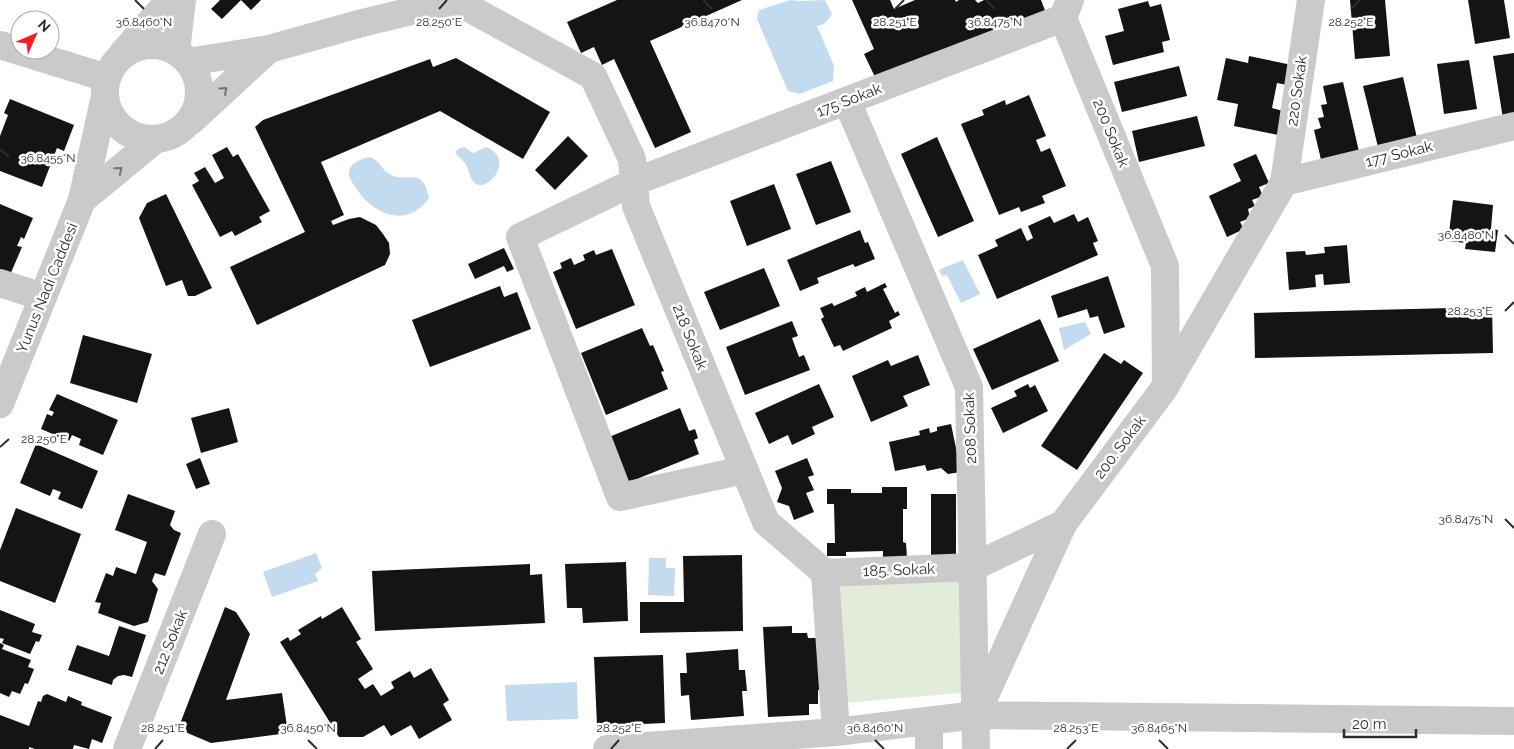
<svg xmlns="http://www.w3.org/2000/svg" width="1514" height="749" viewBox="0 0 1514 749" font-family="Raleway,sans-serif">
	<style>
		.green { fill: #e2ecd9 }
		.water { fill: #c3dbee }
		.building { fill: #141414 }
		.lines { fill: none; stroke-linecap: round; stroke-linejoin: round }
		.minor { stroke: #cacaca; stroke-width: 28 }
		.oneway { stroke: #747474 }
		.ticks { fill: none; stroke: #2d2d2d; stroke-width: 2 }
		.labels { text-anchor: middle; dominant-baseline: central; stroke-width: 5; stroke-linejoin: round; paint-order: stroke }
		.street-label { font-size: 15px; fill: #2d2d2d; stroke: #fff }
		.ticks-label { font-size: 12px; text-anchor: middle; fill: #2d2d2d; stroke: #fff; stroke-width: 5; stroke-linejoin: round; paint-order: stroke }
	</style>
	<rect width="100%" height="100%" fill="#fff"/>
	<!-- green -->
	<path class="green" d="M962 577 972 692 845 703 835 587Z"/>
	<!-- water -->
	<path class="water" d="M791 0 800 1 825 0 832 14C827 22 825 24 817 26L834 66 833 81 800 94 788 91 757 19 759 10Z
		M464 147 473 153 486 147C516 159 488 192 476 184 470 179 470 173 467 167 465 161 458 158 455 152L458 149Z
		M368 157C379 158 381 169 389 174 408 185 422 164 429 198 408 229 373 215 356 188 353 184 349 178 349 174 348 164 361 159 368 157Z
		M963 260 980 294 961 303 947 275 943 276 939 271 941 269Z
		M1085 322 1091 334 1064 350 1059 328Z
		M316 553 322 568 315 574 318 581 272 597 263 572Z
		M649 558H666V568H675L674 596 648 595Z
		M577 682 578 719 507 721 505 685Z"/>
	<!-- building -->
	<path class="building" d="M220 0H261L251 10 241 0 222 19 211 9Z
		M617 0H742L650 41 691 132 655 148 614 59 602 65 594 47 581 53 567 22Z
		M852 0H890L894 9 915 0H955L956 2 959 0H975L978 3 984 0H1041L1046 13 875 77 864 54 874 49Z
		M1350 0H1385L1390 56 1355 59Z
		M1468 0H1504L1510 38 1475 44Z
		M1148 1 1150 7 1161 4 1170 40 1162 42 1164 52 1113 65 1105 36 1124 31 1118 9Z
		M1514 53V117L1503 119 1493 56Z
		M1249 56 1292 65 1287 85 1277 83 1272 108 1283 111 1278 135 1234 126 1238 104 1217 100 1226 58 1248 63Z
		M456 58 550 112 523 159 440 111 321 162 344 215 331 221 333 225 349 219 360 217 376 225 383 234 389 243 390 254 385 265 257 325 230 267 305 232 255 127 263 120 430 59 433 67Z
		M1469 60 1477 109 1444 114 1437 64Z
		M1179 66 1187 96 1122 112 1114 82Z
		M1403 77 1417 138 1378 147 1363 86Z
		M1343 82 1360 156 1322 164 1314 130 1321 128 1318 118 1324 117 1321 105 1327 104 1323 86Z
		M1029 95 1046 136 1036 140 1041 152 1050 148 1066 186 1042 196 1045 203 1021 212 1019 207 999 215 961 124 984 115 982 110 1005 100 1006 105Z
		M10 99 74 125 64 151 57 148 42 187 0 171V136L8 115 4 113Z
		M1197 116 1205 146 1139 162 1132 131Z
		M568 136 588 156 555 190 535 170Z
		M937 137 974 221 938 237 901 154Z
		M227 147 233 157 238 154 270 211 259 217 262 222 235 236 232 231 220 237 192 185 199 181 194 173 205 167 215 183 224 178 212 155Z
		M1256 154 1269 183 1259 187 1263 196 1252 200 1255 206 1248 209 1250 218 1240 222 1244 229 1227 237 1209 196 1241 181 1233 164Z
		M831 161 851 212 816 225 796 174Z
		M774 184 791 229 747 246 730 201Z
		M166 194 212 288 195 296H188L182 280 166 286 139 218 147 203Z
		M1453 200 1493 205 1491 229 1498 230 1495 252 1465 249 1466 243 1448 241Z
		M0 204 33 218 24 239 21 237 17 246 22 247 10 275 0 271Z
		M1074 214 1078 222 1088 217 1098 241 1093 243 1098 255 997 299 978 255 998 246 995 240 1021 228 1027 241 1033 238 1028 226 1050 216 1054 223Z
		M860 230 865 243 868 242 875 259 855 267 853 264 817 278 819 283 800 291 787 260Z
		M1347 245 1350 283 1324 285 1323 274 1315 275 1316 287 1289 290 1286 252 1305 251 1306 255 1325 253 1324 247Z
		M504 248 514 269 507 272 504 266 475 279 468 264Z
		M612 249 635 305 576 329 553 272 562 268 560 263 571 258 574 265 585 260 583 255 594 250 596 255Z
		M764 268 780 306 720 330 704 292Z
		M1108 276 1125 327 1104 334 1098 316 1090 318 1087 309 1058 318 1051 296Z
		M885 283 887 287 883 289 895 313 898 311 900 315 889 321 892 328 843 351 840 345 834 347 821 319 824 317 820 308 832 303 834 306 857 296 855 292 865 287 867 292Z
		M500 286 504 297 517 292 531 329 430 367 412 320Z
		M1492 307 1493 353 1255 358 1254 313Z
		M1040 319 1059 361 992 390 973 349Z
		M792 321 798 336 792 338 799 357 804 355 810 370 745 395 726 347Z
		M642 328 650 346 653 345 664 371 661 372 668 389 606 415 581 353Z
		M83 335 152 354 137 403 70 383Z
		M1104 353 1121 364 1124 360 1143 373 1077 470 1041 446Z
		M918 355 930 385 903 396 908 406 871 422 852 376 888 360 891 366Z
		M819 384 834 417 812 427 815 434 792 445 788 435 769 444 755 413Z
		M1028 384 1030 388 1035 385 1048 411 1003 433 991 408 1017 396 1014 391Z
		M57 394 118 420 103 455 79 445 81 439 72 435 69 441 41 429 47 414 52 416 54 412 49 410Z
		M229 408 238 442 201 453 191 418Z
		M680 408 689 431 695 429 698 438 694 440 699 454 627 483 609 437Z
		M951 424 961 472 948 474 941 468 927 471 925 465 895 471 889 442 920 435 919 431 929 428 930 433 937 431V427Z
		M36 444 98 471 82 509 58 499 61 492 53 489 50 496 20 483Z
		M200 458 210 484 196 489 186 464Z
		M807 458 814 475 808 477 814 490 806 493 814 512 794 520 789 506 777 502 782 488 775 471Z
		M882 487H907V509H903V542L906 543 907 557H883V551L846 552V556H827V543H835L834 504H827V489H851V493H882Z
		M128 494 175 511 170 525 174 530 181 533 165 576 155 573 152 581 158 589 148 622 134 626 98 613 101 603 95 602 106 573 113 576 116 567 136 574 147 542 115 530Z
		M931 494H956V563H931Z
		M16 508 81 534 55 603 0 581V550Z
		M742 555 743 631 640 633V602H684L683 556Z
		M626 562 628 621 583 623 582 608H567L565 564Z
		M530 564V575L542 574 545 623 375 631 372 571Z
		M225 607 236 612 250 634 226 700 282 693 288 733 211 743 178 729Z
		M342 607 361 639 356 642 373 669 358 679 365 689 373 684 381 696 394 688 391 682 410 671 414 678 431 668 449 700 443 704 452 720 419 739 411 725 391 736 384 725 363 737H339L280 642 288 637 290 641 301 634 298 630 321 616 322 619Z
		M0 610 35 624 32 632 42 635 39 642 36 641 30 654 2 643 4 639 0 638Z
		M119 626 146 635 132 677 124 675 118 676 113 680 112 685 68 670 77 645 109 656Z
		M792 626V633H807L808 638H820L823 691 818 690V704H809V715L768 717 763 627Z
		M0 643 4 645 2 649 31 660 28 667 34 669 28 684 25 683 20 694 12 691 9 697 0 693Z
		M738 649 739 670H745L747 691H742L744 716 691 720 689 695 681 696 680 673H687L686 653Z
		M663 655 665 723 597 726 594 657Z
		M47 694 66 702 68 696 82 702 81 705 112 717 102 743 92 739 89 749 74 745 73 749H35L29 747V749H0V715L29 726 38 701 41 702 43 696Z"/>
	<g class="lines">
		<!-- minor -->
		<path class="minor" d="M456 1 593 76 632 159 636 206 766 522 825 573 836 732
			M105 92a47 47 0 1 1 94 0a47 47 0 1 1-94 0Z
			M0 45 107 78
			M176 51 182 0
			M123 53 170 0
			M188 62 269 49 362 23 458 0
			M847 101 969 387 976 749
			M191 121 269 49
			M1284 182 1514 126
			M82 200 156 139
			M0 283 43 297
			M1166 385 1284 182 1311 0
			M0 404 82 200 105 96
			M744 470 620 497 520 237 634 182 1063 18
			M1063 524 976 715 1514 721
			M825 573 973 567 1063 524 1166 386 1165 266 1063 18 1070 0
			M127 749 212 534
			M607 749 836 732 976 715
			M929 749V721"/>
	</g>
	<!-- one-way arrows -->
	<defs><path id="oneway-chevron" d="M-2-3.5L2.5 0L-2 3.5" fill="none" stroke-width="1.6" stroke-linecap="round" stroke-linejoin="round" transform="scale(1.25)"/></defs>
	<g class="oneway">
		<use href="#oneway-chevron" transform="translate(224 90) rotate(-42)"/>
		<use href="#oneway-chevron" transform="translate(119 170) rotate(-39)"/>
	</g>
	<!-- ticks -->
	<path class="ticks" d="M135 0 144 9M703 0 712 9M986 0 995 9M439 9 447 0M895 9 904 0M1351 9 1360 0M0 149 9 157M1505 235 1514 244M1505 311 1514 302M0 447 9 439M1505 519 1514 528M308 740 317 749M875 740 884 749M1159 740 1168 749M155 749 163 740M611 749 619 740M1067 749 1076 740"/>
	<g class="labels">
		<!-- street labels -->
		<g class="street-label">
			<text transform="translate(1297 91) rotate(-82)">220 Sokak</text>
			<text transform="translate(849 100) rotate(-21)">175 Sokak</text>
			<text transform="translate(1111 133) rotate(68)">200 Sokak</text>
			<text transform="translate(1399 154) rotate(-14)">177 Sokak</text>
			<text transform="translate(47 288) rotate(-68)">Yunus Nadi Caddesi</text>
			<text transform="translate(690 337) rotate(68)">218 Sokak</text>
			<text transform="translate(970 428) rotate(-92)">208 Sokak</text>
			<text transform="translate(1120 447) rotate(-53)">200. Sokak</text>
			<text transform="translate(899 570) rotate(-2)">185. Sokak</text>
			<text transform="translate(170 642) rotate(-68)">212 Sokak</text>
		</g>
	</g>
	<g class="ticks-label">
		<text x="144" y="26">36.8460°N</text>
		<text x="439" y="26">28.250°E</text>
		<text x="712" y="26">36.8470°N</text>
		<text x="895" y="26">28.251°E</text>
		<text x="995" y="26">36.8475°N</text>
		<text x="1351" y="26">28.252°E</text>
		<text x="48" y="162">36.8455°N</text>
		<text x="1466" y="239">36.8480°N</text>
		<text x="1470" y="315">28.253°E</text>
		<text x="44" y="443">28.250°E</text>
		<text x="1466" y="523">36.8475°N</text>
		<text x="163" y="732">28.251°E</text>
		<text x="1076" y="732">28.253°E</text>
		<text x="308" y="732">36.8450°N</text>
		<text x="619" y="732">28.252°E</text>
		<text x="875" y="732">36.8460°N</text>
		<text x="1159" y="732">36.8465°N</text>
	</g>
	<!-- north arrow -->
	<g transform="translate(35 35) rotate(45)"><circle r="24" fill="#ffffff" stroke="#ababab"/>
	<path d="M0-4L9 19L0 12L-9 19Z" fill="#f32025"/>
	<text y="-8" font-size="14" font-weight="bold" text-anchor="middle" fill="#2d2d2d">N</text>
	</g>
	<!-- scale -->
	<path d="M1344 729v8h72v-8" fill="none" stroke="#2d2d2d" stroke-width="2.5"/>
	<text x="1352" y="729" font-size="15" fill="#2d2d2d" stroke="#ffffff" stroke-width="4" paint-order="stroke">20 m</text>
</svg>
